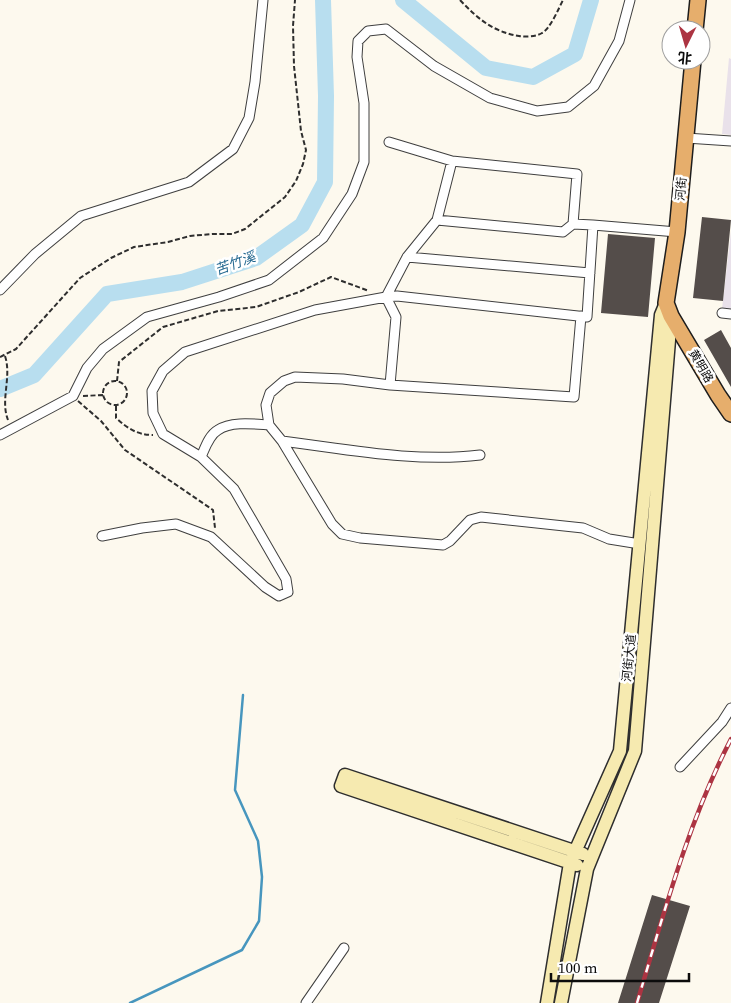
<svg xmlns="http://www.w3.org/2000/svg" width="731" height="1003" viewBox="0 0 731 1003" font-family="'Source Serif 4','Noto Sans SC',serif">
	<style>
		.industrial { fill: #e9e1ea }
		.lines { fill: none; stroke-linecap: round; stroke-linejoin: round }
		.stream { stroke: #4796be; stroke-width: 2.5 }
		.river { stroke: #b8deef; stroke-width: 16 }
		.building { fill: #544d4a }
		.minor-casing { stroke: #3f3f3f; stroke-width: 11 }
		.secondary-casing { stroke: #2e2e2e; stroke-width: 15 }
		.trunk-casing { stroke: #1d1d1d; stroke-width: 18 }
		.path { stroke: #2e2e2e; stroke-width: 2; stroke-dasharray: 5 2.5; stroke-linecap: butt }
		.minor { stroke: #fff; stroke-width: 9 }
		.secondary { stroke: #f6eab0; stroke-width: 12 }
		.trunk { stroke: #e6ae6c; stroke-width: 15 }
		.rail-casing { stroke: #ac3442; stroke-width: 4.5 }
		.rail { stroke: #fff; stroke-width: 2.5; stroke-dasharray: 8; stroke-linecap: butt }
		.labels { text-anchor: middle; dominant-baseline: central; stroke-width: 5; stroke-linejoin: round; paint-order: stroke }
		.street-label { font-size: 12px; fill: #0c0c0c; stroke: #fff }
		.water-label { font-size: 14px; font-style: italic; fill: #246890; stroke: #fff }
	</style>
	<rect width="100%" height="100%" fill="#fdf9ee"/>
	<!-- industrial -->
	<path class="industrial" d="M729 58 731 59V135L722 134Z
		M731 231V310L722 309Z"/>
	<g class="lines">
		<!-- stream -->
		<path class="stream" d="M130 1003 242 950 259 921 262 877 258 841 235 790 243 695"/>
		<!-- river -->
		<path class="river" d="M403 0 486 68 533 77 575 54 591 0
			M0 389 34 375 107 294 182 282 256 258 302 225 325 182 326 96 323 0"/>
	</g>
	<!-- building -->
	<path class="building" d="M702 217 731 220 723 301 693 298Z
		M608 234 655 238 648 317 601 313Z
		M721 330 731 348V387L704 340Z
		M652 895 690 906 659 1003H618Z"/>
	<g class="lines">
		<!-- minor casing -->
		<g class="minor-casing">
			<path id="minor" d="M686 138 731 141
				M389 142 452 161 577 174 573 224
				M437 220 563 232 573 224 593 225
				M407 257 590 273
				M0 290 35 254 81 216 189 182 233 149 249 118 255 82 263 0
				M722 313 731 314
				M581 316 574 397 390 385 343 379 295 377 284 381 270 393 266 405 269 425 282 441 332 524 342 534 360 538 443 545 450 541 470 520 481 517 583 528 609 539 640 544
				M390 385 396 317 386 297 407 257 437 220 452 161
				M0 435 73 396 87 368 103 349 147 317 219 297 269 280 323 238 352 194 364 162V103L357 57 358 41 368 31 386 29 434 66 490 98 537 111 568 107 594 86 619 41 630 0
				M282 441C347 449 415 463 480 455
				M201 457C205 448 209 435 218 430 231 421 254 424 269 425
				M102 536 142 528 176 524 211 537 265 587 279 596 288 592 286 579 234 489 201 457 163 434 153 413 152 391 163 371 185 352 315 310 386 297 397 296 587 317 593 225 677 232
				M680 767 722 722 731 708
				M306 1003 344 948"/>
		</g>
		<!-- secondary casing -->
		<g class="secondary-casing">
			<path id="secondary" d="M577 865 341 786 345 775 583 854
				M547 1003 570 863 620 751 661 315 666 303
				M561 1003 587 869 635 751 671 316"/>
		</g>
		<!-- trunk casing -->
		<g class="trunk-casing">
			<path id="trunk" d="M695 30 698 0
				M693 60 677 232 666 303 671 316 718 395 731 414"/>
		</g>
		<!-- path -->
		<path class="path" d="M460 0C477 18 493 32 519 36 526 37 535 37 542 33 550 29 559 8 563 0
			M5 356C12 377 0 400 8 420
			M0 357 16 349 80 278 111 258 134 247 168 242 190 236 212 234H232L245 229 285 197 296 181 303 164 306 150 301 131 294 66 293 26 295 0
			M103 393a12 12 0 1 1 24 0a12 12 0 1 1-24 0Z
			M117 381 119 362 163 327 218 311 256 307 299 292 331 277 369 291
			M83 396 103 395
			M78 401 101 421 125 450 213 510 215 528
			M116 406V418C127 428 137 435 153 435"/>
		<!-- minor -->
		<use href="#minor" class="minor"/>
		<!-- secondary -->
		<use href="#secondary" class="secondary"/>
		<!-- trunk -->
		<use href="#trunk" class="trunk"/>
		<!-- rail casing -->
		<g class="rail-casing">
			<path id="rail" d="M637 1003C664 913 688 822 731 739"/>
		</g>
		<!-- rail -->
		<use href="#rail" class="rail"/>
	</g>
	<g class="labels">
		<!-- street labels -->
		<g class="street-label">
			<text transform="translate(681 189) rotate(-85)">河街</text>
			<text transform="translate(701 366) rotate(60)">黄明路</text>
			<text transform="translate(629 658) rotate(-84)">河街大道</text>
		</g>
		<!-- water labels -->
		<g class="water-label">
			<text transform="translate(235 263) rotate(-20)">苦竹溪</text>
		</g>
	</g>
	<!-- north arrow -->
	<g transform="translate(686 45) rotate(185)"><circle r="24" fill="#ffffff" stroke="#9e9e9e"/>
	<path d="M0-4L9 19L0 12L-9 19Z" fill="#ac3442"/>
	<text y="-8" font-size="14" font-weight="bold" text-anchor="middle" fill="#0c0c0c">北</text>
	</g>
	<!-- scale -->
	<path d="M551 973v8h138v-8" fill="none" stroke="#0c0c0c" stroke-width="2.5"/>
	<text x="558" y="973" font-size="15" fill="#0c0c0c" stroke="#ffffff" stroke-width="4" paint-order="stroke">100 m</text>
</svg>
